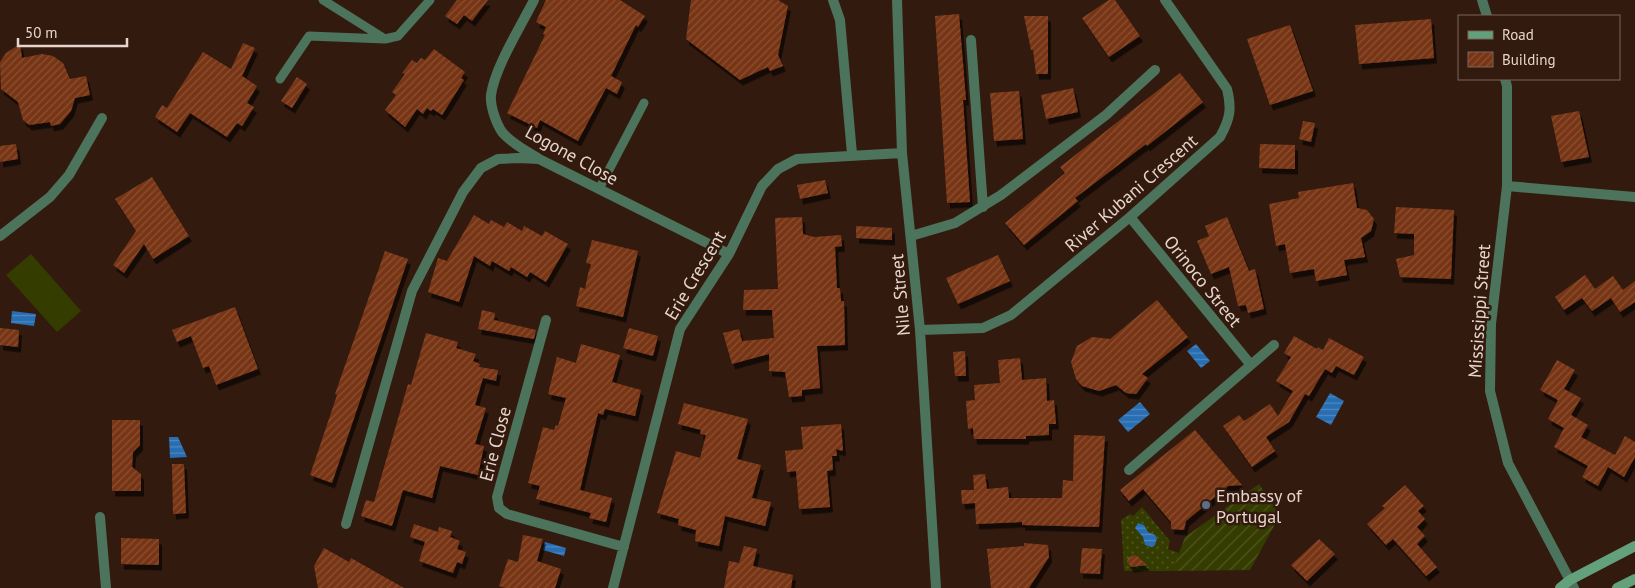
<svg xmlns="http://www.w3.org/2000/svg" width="1635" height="588" viewBox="0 0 1635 588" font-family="'PT Sans',sans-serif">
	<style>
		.park { fill: url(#park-dots) }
		.garden { fill: url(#garden-furrows) }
		.pitch { fill: #343c00 }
		.water { fill: url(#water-rules) }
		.building { fill: url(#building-hatch); filter: url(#shadow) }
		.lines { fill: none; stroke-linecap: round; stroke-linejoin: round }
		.lane { stroke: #4c735b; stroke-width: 9 }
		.street { stroke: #4c735b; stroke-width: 10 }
		.secondary { stroke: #62a17b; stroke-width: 10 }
		.service-dot { fill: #5c6f8a; stroke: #331a0e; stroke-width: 2 }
		.labels { text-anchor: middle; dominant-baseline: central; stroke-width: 5; stroke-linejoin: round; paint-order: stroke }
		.street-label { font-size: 18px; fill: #e7d5cd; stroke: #331a0e }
		.poi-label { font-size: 18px; fill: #e7d5cd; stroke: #331a0e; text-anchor: start }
	</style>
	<defs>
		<pattern id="park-dots" width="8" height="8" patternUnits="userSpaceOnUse" patternTransform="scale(1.25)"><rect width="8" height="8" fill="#343c00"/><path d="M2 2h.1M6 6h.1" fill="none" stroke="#515724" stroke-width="1.8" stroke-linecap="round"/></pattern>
		<pattern id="garden-furrows" width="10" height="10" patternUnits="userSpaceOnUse" patternTransform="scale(1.25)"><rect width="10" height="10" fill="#343c00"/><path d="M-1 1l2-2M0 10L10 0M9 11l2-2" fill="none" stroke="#515724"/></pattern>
		<pattern id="water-rules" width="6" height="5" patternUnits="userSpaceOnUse" patternTransform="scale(1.25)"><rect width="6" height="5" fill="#276eb2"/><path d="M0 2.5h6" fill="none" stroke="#5188be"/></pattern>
		<pattern id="building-hatch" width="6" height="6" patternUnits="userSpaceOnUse" patternTransform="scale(1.25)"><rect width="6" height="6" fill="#773514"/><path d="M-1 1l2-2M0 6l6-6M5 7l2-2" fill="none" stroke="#8a5135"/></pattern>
		<filter id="shadow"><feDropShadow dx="3" dy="5.5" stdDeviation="0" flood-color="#0009"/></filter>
	</defs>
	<rect width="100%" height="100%" fill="#331a0e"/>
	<!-- park -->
	<path class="park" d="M1142 507 1170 541 1168 549 1179 553 1172 571H1124L1121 520 1130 514 1133 516Z"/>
	<!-- garden -->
	<path class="garden" d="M1259 484 1280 515 1250 570 1172 571 1185 537Z"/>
	<!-- pitch -->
	<path class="pitch" d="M31 254 81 311 57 332 6 275Z"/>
	<!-- water -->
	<path class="water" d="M12 311 36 314 34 326 11 323Z
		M1196 344 1210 361 1201 368 1187 351Z
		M1330 393 1344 401 1331 425 1316 417Z
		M1140 402 1150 414 1128 432 1118 420Z
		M169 437H178L187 457 170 458Z
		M1138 523 1144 525 1148 532 1155 535 1157 538 1155 545 1152 547 1145 545 1143 537 1135 528Z
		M545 542 566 548 564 556 543 550Z"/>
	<!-- building -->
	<path class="building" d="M457 0H488L472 21 464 15 457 24 445 16Z
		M546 0H620L645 16 638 27 636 25 611 76 622 82 617 94 606 88 578 141 540 120 537 128 507 113 545 35 543 34 546 27 536 22Z
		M691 0H778L788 6 778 55 783 66 770 71 768 67 740 80 686 39Z
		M1109 0H1115L1140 36 1109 57 1082 18Z
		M959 14 966 100H963L970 202 947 203 935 16Z
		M1024 16H1048V74H1036L1033 50H1031Z
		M1431 19 1434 58 1359 64 1355 25Z
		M1290 25 1313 91 1270 105 1247 39Z
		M243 43 255 48 242 76 257 86 247 103 254 107 242 126 237 123 227 137 190 113 177 132 155 117 162 105 167 108 203 52 231 69Z
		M20 44 22 58 42 54 53 56 63 63 70 79 86 76 90 95 75 98 71 111 60 124 51 126 50 122 29 125 23 120 18 102 1 89 0 62 6 53Z
		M434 49 465 72 461 78 464 80 442 115 433 109 431 111 427 108 423 114 417 109 405 127 385 110 396 95 392 92 405 74 402 73 412 60 417 63 421 58 425 60Z
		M1180 73 1203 102 1147 146 1146 144 1075 198 1078 201 1024 245 1005 223 1065 173 1060 167Z
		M297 77 307 84 292 108 281 101Z
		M1073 88 1078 112 1046 119 1041 95Z
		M1019 91 1023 139 994 141 990 93Z
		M1579 111 1589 157 1561 162 1551 116Z
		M1303 121 1315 123 1311 142 1299 139Z
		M16 144 18 159 0 162V146Z
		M1260 144 1295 145V169L1259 168Z
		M152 177 189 236 153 259 144 244 124 273 113 265 136 231 115 199Z
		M825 180 828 193 800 199 797 185Z
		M1353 183 1357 208 1367 210 1374 219 1371 231 1361 238 1365 257 1344 260 1347 275 1316 281 1314 269 1290 273 1285 244 1276 246 1269 204 1299 198 1298 192Z
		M1396 207 1454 210 1451 279 1400 277 1396 259 1414 255V234L1394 233Z
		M474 215 489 224 491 220 504 227 507 222 522 231 524 226 542 236 545 231 568 244 546 282 530 272 527 277 511 267 509 271 492 261 490 266 474 256 459 302 428 292 438 258 447 261Z
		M802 217 803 234 814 237 841 235 842 246 835 247 837 288H840L841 301H844L845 345 817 346 820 388 802 390V396L789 397 785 372 769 371V354L732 364 723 333 739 329 742 341 774 338 772 310H743L744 290 778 289 775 218Z
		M1227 217 1249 271 1255 269 1264 309 1248 313 1246 305 1238 306 1229 267 1211 274 1197 241 1209 236 1205 226Z
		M856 226 892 228V240L856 238Z
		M592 240 638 251 623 317 576 306 580 287 585 289 588 274 591 264 586 263Z
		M385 251 408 259 332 483 310 475 337 395 335 394Z
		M998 255 1010 281 958 304 946 278Z
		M1585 275 1595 289 1613 276 1623 290 1635 281V302L1620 312 1611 298 1592 311 1582 298 1564 310 1555 297Z
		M1157 300 1188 337 1142 374 1148 378 1136 394 1126 393 1116 385 1099 391 1082 386 1076 379 1071 362 1077 346 1092 337 1110 339Z
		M235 307 258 369 216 385 209 366 203 368 191 336 177 342 172 330Z
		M482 310 495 313 494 320 536 330 534 339 478 329Z
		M0 328 19 330 18 347 0 345Z
		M629 328 658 336 653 356 623 348Z
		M426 333 458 342 456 348 476 354 473 361 480 364 479 367 498 370 496 381 483 378 475 405 486 408 475 444 484 446 478 475 440 466 432 498 403 490 392 526 361 516 366 500 374 502 408 384 411 385Z
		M1294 336 1317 349 1318 347 1323 350 1329 338 1364 357 1354 375 1336 366 1332 373 1325 369 1309 396 1305 394 1289 422 1266 437 1275 451 1252 467 1223 426 1239 415 1244 421 1270 404 1278 416 1293 391 1276 381 1291 357 1284 353Z
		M581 344 620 355 612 382 641 390 635 416 605 409 603 415 598 413 580 490 612 498 606 522 589 518 591 513 536 499 540 486 528 483 543 427 554 430 556 425 558 426 566 398 548 394 557 357 576 363Z
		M965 351 966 376H955L953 352Z
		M1020 358 1022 380 1046 378 1047 401 1054 400 1056 424H1049V435L1026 436V439H974L973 428 968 429 966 401 975 400 974 385 1000 383 998 360Z
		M1557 360 1575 370 1564 389 1581 398 1571 415 1588 425 1581 437 1615 455 1625 436 1635 442V457L1624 477 1608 467 1598 486 1582 477 1588 466 1554 447 1564 428 1548 419 1558 400 1540 390Z
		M684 403 748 419 737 459 761 465 752 498 771 502 765 526 725 516 719 546 695 541 696 530 678 525 679 519 657 513 676 451 700 458 706 435 700 434 701 430 678 424Z
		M112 420H140V445L133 452 132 467 141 474V491H112Z
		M841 424 843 451 836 449 837 456H832L833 470 827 471 830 507 799 509 796 471 787 472 785 451 803 449 801 427Z
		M1195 430 1242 485 1228 486 1186 521 1184 530 1171 529V522L1143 489 1129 501 1120 490Z
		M1074 435 1105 436 1099 527 1022 525V522L976 524 975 503 962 504 961 490H974L973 475 985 474 987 489 1008 487 1009 498H1062L1063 480 1073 481Z
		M172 464H184L186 513 173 514Z
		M1405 485 1424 506 1418 511 1425 519 1417 527 1425 536 1417 544 1437 567 1426 576 1393 539 1386 545 1367 524 1385 508 1382 506Z
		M414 524 438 532 439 527 452 531 450 537 460 541 457 549 466 552 462 564 457 562 453 573 419 561 425 542 410 537Z
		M523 535 543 539 537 561 561 569 555 588H505L499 586 508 559 518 562Z
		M121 538 159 539V565L121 564Z
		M1319 539 1335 554 1307 581 1291 565Z
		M1024 543 1048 545 1049 557 1029 588H991L987 549 1024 546Z
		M744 546 757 549 753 566 793 575 791 588H724L729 561 739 563Z
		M324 548 349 562 351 558 404 588H318L314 566Z
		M1082 548 1102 549 1100 574 1080 573Z
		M1134 555 1137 556 1147 565 1131 567 1127 562 1128 558Z"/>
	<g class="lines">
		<!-- lane -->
		<path class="lane" d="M323 0 385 39 398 36 430 0
			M280 79 309 36 385 39
			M599 189 644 103"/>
		<!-- street -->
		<path class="street" d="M534 0C521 26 495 67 491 95 490 106 496 123 502 132 512 144 527 151 539 159L729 254
			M833 0 840 20 852 154
			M897 0 902 153 920 330 936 588
			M1482 0 1487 16
			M971 40 983 207
			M1505 79 1507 86V186L1491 324 1490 391 1508 463 1574 588
			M1507 186 1635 197
			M1130 217 1251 365
			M0 236 50 197 69 175 102 118
			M911 236 955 223 1001 195 1106 115 1155 70
			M546 320 497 497 499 508 507 514 624 547
			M920 330 983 328 1011 315 1130 217 1220 137C1230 119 1232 109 1227 89L1165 0
			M1129 470 1274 345
			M100 517 106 588
			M346 524 412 291 463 192 481 168 498 159 518 158 539 159
			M613 588 680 329 729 254 762 186 778 169 797 159 902 153"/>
		<!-- secondary -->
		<path class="secondary" d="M1560 588 1570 580 1635 546
			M1617 588 1635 579"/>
	</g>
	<!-- markers -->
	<circle class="service-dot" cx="1206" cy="505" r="5"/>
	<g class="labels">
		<!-- street labels -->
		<g class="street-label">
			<text transform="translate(572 155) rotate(29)">Logone Close</text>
			<text transform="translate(1131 193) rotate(-41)">River Kubani Crescent</text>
			<text transform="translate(695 275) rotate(-59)">Erie Crescent</text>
			<text transform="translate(1203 281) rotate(51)">Orinoco Street</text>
			<text transform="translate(900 295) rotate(-95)">Nile Street</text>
			<text transform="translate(1479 311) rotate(-86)">Mississippi Street</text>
			<text transform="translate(495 444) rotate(-75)">Erie Close</text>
		</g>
		<!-- poi labels -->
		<g class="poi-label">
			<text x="1216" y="495">Embassy of<tspan x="1216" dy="21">Portugal</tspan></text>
		</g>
	</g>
	<!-- legend -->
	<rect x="1458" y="15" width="162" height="65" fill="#331a0e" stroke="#7b655a"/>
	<rect x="1468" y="31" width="25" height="8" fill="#62a17b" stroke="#7b655a"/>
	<text x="1502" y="40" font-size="15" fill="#e7d5cd">Road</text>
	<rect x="1468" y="52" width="25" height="15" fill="url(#building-hatch)" stroke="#7b655a"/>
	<text x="1502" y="65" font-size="15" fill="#e7d5cd">Building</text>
	<!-- scale -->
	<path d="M18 38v8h109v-8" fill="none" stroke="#e7d5cd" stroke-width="2.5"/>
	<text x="25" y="38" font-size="15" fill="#e7d5cd" stroke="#331a0e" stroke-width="4" paint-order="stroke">50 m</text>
</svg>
